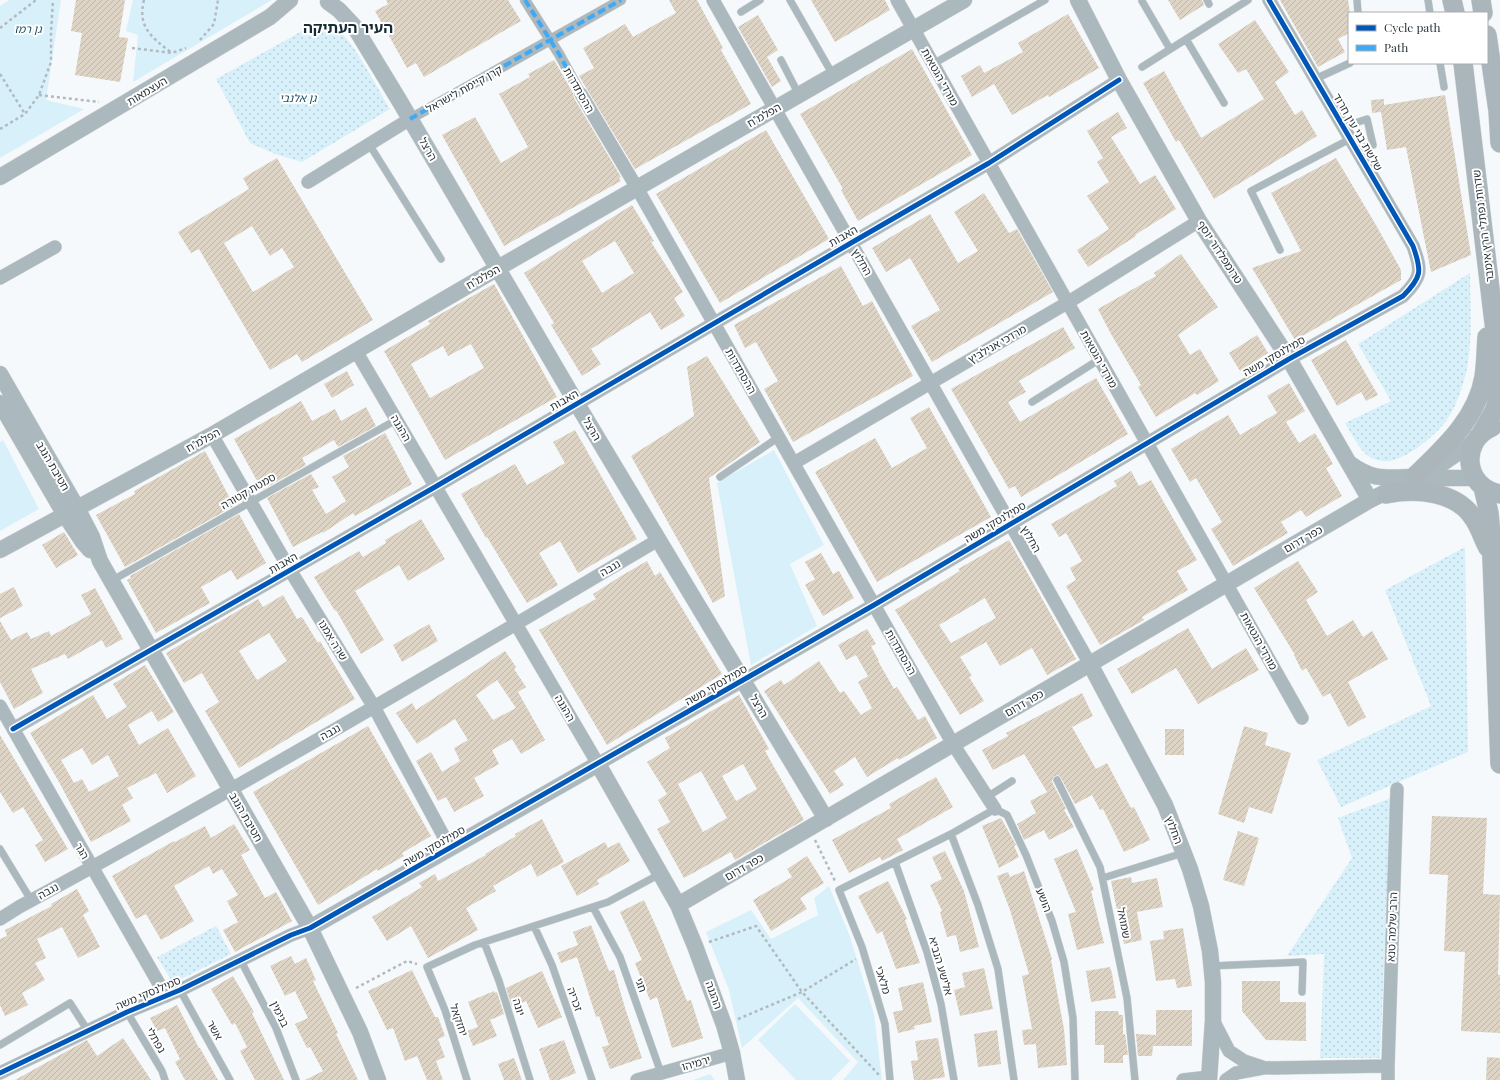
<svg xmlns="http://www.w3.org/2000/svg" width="1500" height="1080" font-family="'Playfair Display','Noto Sans Hebrew',serif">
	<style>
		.grass { fill: url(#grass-dots) }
		.park { fill: #d7f0fa }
		.building { fill: url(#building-hatch); fill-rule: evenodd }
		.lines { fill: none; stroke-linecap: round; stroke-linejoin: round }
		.service-casing { stroke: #d2d6d7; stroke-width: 8 }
		.pedestrian-casing { stroke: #d2d6d7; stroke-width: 11 }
		.minor-casing { stroke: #d2d6d7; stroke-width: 14 }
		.tertiary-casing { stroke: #d2d6d7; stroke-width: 17 }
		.secondary-casing { stroke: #d2d6d7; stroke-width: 20 }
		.path { stroke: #b2babf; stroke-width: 2.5; stroke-dasharray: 3 3; stroke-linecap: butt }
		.service { stroke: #abb8bd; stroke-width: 7 }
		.pedestrian { stroke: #abb8bd; stroke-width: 10 }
		.minor { stroke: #abb8bd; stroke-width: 13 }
		.tertiary { stroke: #abb8bd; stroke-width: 16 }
		.secondary { stroke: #aab6bb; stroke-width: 19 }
		.quiet { stroke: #3fa9f5; stroke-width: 4; stroke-dasharray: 8 4; stroke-linecap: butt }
		.cycleway-casing { stroke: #fff; stroke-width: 8 }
		.cycleway { stroke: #0057b8; stroke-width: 5 }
		.labels { text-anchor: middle; stroke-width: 4; stroke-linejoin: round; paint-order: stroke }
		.park-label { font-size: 11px; font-style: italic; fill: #1a4b5d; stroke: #fff }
		.street-label { font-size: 11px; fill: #2a3439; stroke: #fff }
		.district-label { font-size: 15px; font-weight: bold; fill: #162d36; stroke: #fff }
	</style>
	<defs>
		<pattern id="grass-dots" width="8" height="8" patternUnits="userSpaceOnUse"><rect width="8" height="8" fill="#d7f0fa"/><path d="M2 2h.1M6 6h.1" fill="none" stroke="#b9ced7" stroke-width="1.8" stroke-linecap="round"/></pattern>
		<pattern id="building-hatch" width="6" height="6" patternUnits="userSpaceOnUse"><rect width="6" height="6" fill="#ddd4c5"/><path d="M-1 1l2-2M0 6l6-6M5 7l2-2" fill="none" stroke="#beb7aa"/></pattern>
	</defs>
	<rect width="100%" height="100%" fill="#f6f9fb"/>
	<path class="grass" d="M313 25C320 25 329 25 335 28 352 37 378 90 390 109L302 162 275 154 250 143 216 79Z
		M1470 273C1470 303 1473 345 1466 373 1462 389 1456 407 1446 421 1435 436 1409 457 1390 461 1386 462 1376 460 1373 459 1359 452 1353 435 1345 423L1391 401 1358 344Z
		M1465 547 1468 752 1341 807 1317 760 1431 706 1385 590Z
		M1391 798 1380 1058H1320L1324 954 1287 956 1352 858 1338 818Z
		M216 926 231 954 173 983 157 957Z"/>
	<path class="park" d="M9 0H61L46 100 84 109 0 158V6Z
		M133 0H272L133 82 138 35 126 31Z
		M3 440 39 509 0 531V442Z
		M774 450 824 545 790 564 817 626 751 665 717 483Z
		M829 886 849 934 874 1014 882 1080H843L858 1062 798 998 742 1048 729 990 706 932 751 910 771 939 818 915 814 898Z
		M795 1004 850 1061 831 1080H796L758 1040Z
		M710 1074 715 1080H693Z"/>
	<path class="building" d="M76 0H125L119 37 128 38 120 82 75 75 82 33 71 31Z
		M386 0H508L521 21 424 77 416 63 407 68 375 11 388 4Z
		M669 0H697L723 48 721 50 751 104 635 169 579 76 594 68 583 48 625 24 633 37 676 13Z
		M811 0H885L890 10 835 42Z
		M1168 0H1202L1204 5 1180 20Z
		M1280 0H1348L1350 13 1349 33 1338 39 1345 52 1318 67Z
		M1068 14 1099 68 1049 97 1048 95 1012 115 994 84 972 97 961 76 980 65 984 73 1023 52 1018 43Z
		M758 15 778 50 767 57 781 81 772 87 738 27Z
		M1255 20 1289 72 1275 82 1295 115 1302 110 1317 136 1214 199 1179 140 1176 142 1143 83 1164 71 1201 138 1264 99 1246 69 1238 73 1218 44Z
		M912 49 972 155 858 221 841 190 843 189 800 114Z
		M554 60 573 93 574 98 621 177 619 178 621 181 504 246 442 135 475 117 501 163 528 147 499 94 530 77 528 74Z
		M1445 95 1471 255 1431 272 1406 147 1387 150 1381 112 1372 113 1371 100 1384 99V105Z
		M1118 112 1127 128 1111 137 1140 184 1155 175 1176 209 1135 235 1136 236 1088 267 1077 250 1109 229 1087 196 1109 182 1097 162 1103 158 1087 131Z
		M766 130 829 239 720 303 656 194Z
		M277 158 373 320 302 362 297 354 270 370 199 249 191 253 178 232 249 189 243 178ZM252 226 270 256 282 248 294 267 253 292 224 243Z
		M1336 158 1376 225 1401 270V280L1295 340 1252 268 1301 251 1271 193Z
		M984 193 1009 233 1017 229 1053 292 932 362 911 326 940 310 910 258 886 272 872 248 930 214 958 263 978 251 954 212Z
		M632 205 654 241 651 242 683 292 674 298 685 316 661 330 650 312 591 349 601 364 582 376 551 325 554 323 524 273ZM615 241 634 273 602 293 582 261Z
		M1181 254 1218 307 1178 335 1190 355 1200 349 1219 381 1197 395 1195 393 1156 417 1138 387 1141 385 1111 334 1098 309 1156 276 1154 273Z
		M841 266 863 306 872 301 913 376 793 442 764 389 778 381 756 342 745 348 734 325Z
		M494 284 557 397 445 460 384 351 430 324 428 321ZM471 344 484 368 430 398 411 364 443 346 448 356Z
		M1063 327 1075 348 1019 381 1026 392 1008 402 1020 422 1096 378 1128 434 1021 497 1015 486 1009 489 951 389Z
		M1257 335 1268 353 1240 371 1229 353Z
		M1346 340 1378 395 1366 401 1361 392 1337 406 1311 360Z
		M707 356 760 442 709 478 725 596 713 603 631 456 694 416 687 367Z
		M347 371 354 385 332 398 324 384Z
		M1289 383 1305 411 1286 422 1299 443 1315 433 1333 464 1326 468 1342 496 1306 517 1301 510 1281 522 1288 533 1233 566 1211 529 1222 522 1196 478 1190 482 1171 449 1228 415 1240 435 1277 413 1267 396Z
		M301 401 312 421 335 409 341 421 366 407 376 426 338 447 334 440 302 458 306 465 262 490 234 439Z
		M929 407 991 517 877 582 815 472 875 438 892 468 927 448 910 418Z
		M575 430 637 539 578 573 560 541 539 553 558 585 527 603 487 537 486 538 461 494 515 464 527 485 565 463 553 442Z
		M385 433 412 484 355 516 353 513 323 533 322 532 293 547 267 498 311 474 319 487 312 490 326 514 346 501 332 477 349 467 343 456Z
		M205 451 234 506 125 567 96 515 135 494 134 491Z
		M1131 471 1139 486 1151 480 1197 560 1177 571 1188 590 1142 617 1144 620 1100 645 1066 586 1076 580 1070 568 1082 561 1066 533 1059 537 1051 524 1117 486 1114 481Z
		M239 514 266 563 237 580 231 570 201 587 210 603 156 633 127 580 131 578 130 576Z
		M421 519 445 559 408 581 399 565 355 591 384 640 361 654 336 610 335 611 314 577 359 551 363 557 386 543 385 540Z
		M64 532 78 555 56 568 42 545Z
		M1009 540 1076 659 1047 675 1032 648 1000 666 986 642 960 657 972 676 969 677 984 701 960 715 895 610 960 571 958 569ZM985 598 996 618 951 643 939 625Z
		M821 553 833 574 839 571 854 598 823 616 805 585 815 579 805 562Z
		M647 561 655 576 660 572 722 674 607 745 539 630 596 599 593 594 621 576Z
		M1298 561 1318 592 1306 600 1327 636 1353 620 1363 637 1372 631 1388 659 1348 682 1366 717 1348 727 1330 693 1323 697 1306 668 1302 671 1294 655H1295L1254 588Z
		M14 587 23 606 0 618V594Z
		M95 588 123 639 106 648 102 640 68 659 65 654 31 669 43 693 14 709 0 682V621L11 640 27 632 31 639 49 631 51 636 91 614 81 595Z
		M283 595 297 619 302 617 318 643 320 641 355 699 239 768 205 711 219 702 202 673 184 683 166 653 258 599 263 607ZM269 633 287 661 257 680 239 651Z
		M429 624 438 641 402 662 393 645Z
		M1188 628 1212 669 1246 648 1259 670 1198 704 1176 668 1132 694 1117 669Z
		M867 629 876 644 871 646 879 661H878L894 689 897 687 918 720 925 716 937 738 899 760 898 758 867 777 855 757 834 771 844 785 830 794 764 691 781 680 784 685 819 661 840 693 844 691 861 715 872 708 858 682 868 676 856 655 846 660 838 645Z
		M505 651 516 667 514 669 526 687 518 692 545 740 521 754 512 739 492 750 499 764 474 778 484 796 454 812 446 797 438 801 416 761 431 752 442 772 460 761 454 748 468 740 455 719 417 744 396 713 412 703 416 710ZM497 680 516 708 493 720 476 695Z
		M145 665 174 712 158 722 152 711 128 725 139 745 168 728 196 776 167 793 156 773 127 788 133 798 122 805 131 821 91 842 59 782 30 733 93 695 107 719 127 707 113 684ZM82 748 92 765 108 755 119 776 89 792 82 779 74 783 61 760Z
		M1082 693 1093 716 1072 727 1096 769 1107 763 1131 808 1134 807 1150 840 1124 852 1103 809 1100 810 1092 795 1075 804 1061 778 1058 775 1053 777 1052 782 1066 809 1064 810 1074 827 1049 840 1044 830 1024 840 1017 824 1036 813 1030 801 1047 792 1024 754 993 770 982 750 1008 736 1006 733Z
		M739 695 769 749 765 751 804 820 735 860 731 852 684 878 657 829 670 822 658 800 667 794 647 762 670 748 665 738ZM743 764 757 789 736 801 722 776ZM701 771 727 818 703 832 678 784Z
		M368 726 431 836 402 853 404 856 378 871 377 869 318 905 253 792Z
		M1244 726 1268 733 1265 745 1291 753 1272 814 1249 807 1244 823 1218 814Z
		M1165 729H1184V755H1165Z
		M0 735 68 849 45 862 35 845 43 840 23 807 13 813 0 792Z
		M936 777 953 807 897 839 903 850 882 861 880 857 849 873 832 840 891 808 889 804Z
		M1432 816 1487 818 1483 894 1500 895 1498 975H1500V1033L1461 1031 1465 952 1444 951 1448 875 1429 874Z
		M1001 818 1016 845 1014 846 1019 857 999 868 982 826Z
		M542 819 564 862 537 877 531 864 493 886 496 891 466 908 478 930 428 958 411 926 387 941 372 917 422 887 419 883 435 874 438 881 486 855 485 854 516 836 515 834Z
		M234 824 250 850 241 855 265 898 276 892 292 921 235 952 223 930 238 922 227 901 238 895 222 869 213 874 209 866 174 886 194 921 161 940 146 914 136 919 112 876 174 841 175 842 205 826 211 838Z
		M1238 831 1259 838 1244 886 1223 880Z
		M605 842 608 848 619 842 630 861 597 880 599 884 577 896 561 866Z
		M1077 849 1094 890 1091 891 1104 943 1077 950 1068 914 1076 912 1054 859Z
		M945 851 964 891 979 947 960 952 956 935 947 937 940 912 942 911 930 885 942 879 932 857Z
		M807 856 824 883 800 898 807 909 771 931 753 900 792 877 787 869Z
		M1024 871 1052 959 1051 960 1064 1029 1067 1065 1038 1068 1036 1044 1024 1045 1022 1030 1032 1029 1022 976 1029 974 1010 910 997 876 1008 872 1010 877Z
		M1131 877 1132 883 1157 878 1163 907 1137 912 1142 940 1124 944 1111 881Z
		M888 881 907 919 905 920 920 963 896 969 882 931 877 934 858 896Z
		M77 889 89 911 83 915 100 947 78 958 62 927 37 939 46 958 35 963 45 980 22 993 28 1005 5 1016 0 1005V939L7 936 5 930 52 906 51 904Z
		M644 900 660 935 687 1001 691 1000 703 1038 672 1048 657 997 650 1000 635 963 642 960 620 912Z
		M591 925 609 971 614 970 625 1008 642 1058 610 1069 602 1047 609 1045 599 1016 596 1017 577 957 561 963 557 953 578 945 573 932Z
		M1183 928 1192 986 1177 988 1175 979 1156 981 1150 941 1164 939 1163 931Z
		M291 956 295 964 306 958 316 980 313 981 338 1033 336 1034 358 1080H305L323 1071 310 1047 307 1048 295 1024 308 1018 295 991 285 996 270 966Z
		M1110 967 1112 973 1116 998 1091 1002 1086 971Z
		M984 968 993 1009 960 1016 954 990 965 987 962 973Z
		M412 970 435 1017H438L445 1036 438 1039 445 1057 436 1061 443 1080H427L417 1056 405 1061 393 1028 387 1030 368 991Z
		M542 971 562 1017 538 1028 526 1001 512 1007 506 988Z
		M233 976 254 1012 252 1013 284 1080H255L240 1051 247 1047 235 1023 232 1025 211 989Z
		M1242 981H1280V1002H1306V1041L1266 1040 1242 1011Z
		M923 982 932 1022 914 1026 915 1029 898 1033 893 1012 903 1010 898 988Z
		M494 991 495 993 497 992 504 1014 490 1020 497 1036 473 1046 467 1031 478 1027 468 1002Z
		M177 1005 199 1048H200L218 1080H185L175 1062 180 1059 165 1028 157 1031 150 1018Z
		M1156 1010H1192V1046H1153L1152 1056H1138L1136 1034 1156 1035Z
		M1095 1011H1118L1119 1015H1123V1034H1125L1128 1055H1123V1063H1104V1045H1095Z
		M997 1030 1001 1064 978 1067 974 1034Z
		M123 1038 151 1080H15L87 1040 97 1056Z
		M938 1038 945 1077 929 1080H914L911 1061 918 1060 915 1041Z
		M564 1040 576 1073 559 1080H550L539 1049Z
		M1487 1057 1500 1058V1080H1486Z
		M514 1058 522 1080H504L498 1064Z"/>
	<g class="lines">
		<g class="service-casing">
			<path id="service" d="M790 0 833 75
				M1207 0 1209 4
				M1357 0 1358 13
				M1428 0 1430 13
				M1142 1 1170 49
				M741 12 760 0
				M1186 39 1224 103
				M781 60 799 95
				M1440 63 1444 87
				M933 64 1045 0
				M1142 67 1248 0
				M1315 79 1350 63
				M1343 127 1367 119 1373 145 1356 149
				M369 144 441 259
				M1280 250 1251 191 1350 139
				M1032 402 1100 359
				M720 477 779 437
				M111 581 396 420
				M1057 780 1100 867 1127 998 1135 1080
				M987 797 1012 781
				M951 834 978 905 998 969 1014 1080
				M0 849 31 900
				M895 862 927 952 941 1004 954 1080
				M1103 878 1183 853
				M593 907 620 957 661 1073
				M534 926 552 965 592 1080
				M484 942 499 981 530 1080
				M241 961 276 1028 296 1080
				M1211 966 1303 962 1302 992
				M180 990 230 1080
				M127 1012 162 1071 165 1080
				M0 1045 70 1003 88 1031
				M467 1080 445 1010 427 967 475 945 608 902 660 874
				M890 1080 885 1024 862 947 839 890 951 834 995 809 1007 815 1026 855 1052 921 1064 962 1073 1018 1075 1080"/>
		</g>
		<g class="pedestrian-casing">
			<path id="pedestrian" d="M525 0 559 54 581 94
				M410 119 621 0"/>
		</g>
		<g class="minor-casing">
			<path id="minor" d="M713 0 1090 664
				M897 0 1302 718
				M581 94 637 188 953 744 995 809
				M308 182 410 119
				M0 278 55 247
				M356 351 598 764 874 605 1289 359 1403 296C1422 277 1422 271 1413 246L1269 0
				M212 435 290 570 374 707 450 848
				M794 463 1067 303 1199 221
				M0 706 166 996
				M13 729 435 487 851 243 989 163 1119 80
				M0 919 19 907C235 790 447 665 658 540
				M1213 1020 1229 1051 1244 1061 1262 1067
				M1388 1066 1397 789
				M0 1073 127 1012 180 990 291 935 310 928
				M637 1080 732 1053
				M1183 1080 1209 1077
				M1226 1080 1236 1073 1263 1068 1388 1066V1080"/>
		</g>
		<g class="tertiary-casing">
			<path id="tertiary" d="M1078 0 1119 80 1199 221 1289 359 1370 500
				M328 2 339 10 354 26 399 100 577 404 826 819
				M0 177 270 17 290 0
				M0 374 77 508 92 537 100 561 310 928 360 1032 378 1080
				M0 403 65 515 83 542 90 550
				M1349 463C1372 480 1383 478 1410 477
				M1414 484 1446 478H1475
				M0 550 212 435 498 268 964 0
				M1090 664 1165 805 1190 869 1201 906 1210 951 1213 982V1020L1209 1080
				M678 905 1370 500 1440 465 1475 441
				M310 928 598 764 678 905 695 946 724 1025 732 1053 737 1080"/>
		</g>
		<g class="secondary-casing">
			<path id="secondary" d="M1452 0 1455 13
				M1481 0 1483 13
				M1487 35 1498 111 1500 143
				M1463 63 1500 373 1499 395 1494 411 1482 432
				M1492 427C1459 441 1464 488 1500 494
				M1414 477C1443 449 1477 419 1484 377 1486 364 1486 350 1487 337
				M1483 487 1489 513 1491 534 1500 764
				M1386 494C1416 488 1457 491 1474 519 1480 528 1483 539 1488 548"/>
		</g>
		<path class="path" d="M144 0C137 27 152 38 172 53
			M0 28 36 0
			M200 40 214 24 218 0
			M132 48 172 53 186 48
			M0 74 25 114
			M39 95 99 102
			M0 129 25 114 39 95 51 62V32L53 0
			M815 840 835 881
			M709 942 756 926 802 992 879 1075
			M356 988 407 961 417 964
			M738 1019 802 992 856 959"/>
		<use href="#service" class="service"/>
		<use href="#pedestrian" class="pedestrian"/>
		<use href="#minor" class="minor"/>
		<use href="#tertiary" class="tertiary"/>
		<use href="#secondary" class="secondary"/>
		<path class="quiet" d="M525 0 559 54 581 94
			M410 119 621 0"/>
		<g class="cycleway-casing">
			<path id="cycleway" d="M13 729 435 487 851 243 989 163 1119 80
				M0 1073 127 1012 180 990 291 935 310 928 874 605 1289 359 1403 296C1422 277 1422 271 1413 246L1269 0"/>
		</g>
		<use href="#cycleway" class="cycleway"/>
	</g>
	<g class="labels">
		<g class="park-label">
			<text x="28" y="33">גן רמז</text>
			<text x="298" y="102">גן אלנבי</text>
		</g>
		<g class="street-label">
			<text transform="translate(940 77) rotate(61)" y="4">מורדי הגטאות</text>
			<text transform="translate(464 89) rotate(-29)" y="4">קרן קיימת לישראל</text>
			<text transform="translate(579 90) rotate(60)" y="4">ההסתדרות</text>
			<text transform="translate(147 91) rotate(-31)" y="4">העצמאות</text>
			<text transform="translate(764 115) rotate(-30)" y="4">הפלמ"ח</text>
			<text transform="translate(1358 132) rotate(60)" y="4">שלשת בני עין חרוד</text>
			<text transform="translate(428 149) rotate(60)" y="4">הרצל</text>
			<text transform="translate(1483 226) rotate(-97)" y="4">שדרות נפתלי הרץ אימבר</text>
			<text transform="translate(843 236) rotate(-30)" y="4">האבות</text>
			<text transform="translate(1220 252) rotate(57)" y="4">טרומפלדור יוסף</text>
			<text transform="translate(862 262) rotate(60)" y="4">החלוץ</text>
			<text transform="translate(483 277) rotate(-30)" y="4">הפלמ"ח</text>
			<text transform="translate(997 344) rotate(-30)" y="4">מרדכי אנילביץ</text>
			<text transform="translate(1274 356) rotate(-30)" y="4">סמילנסקי משה</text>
			<text transform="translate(1099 359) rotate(61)" y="4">מורדי הגטאות</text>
			<text transform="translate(741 371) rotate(60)" y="4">ההסתדרות</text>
			<text transform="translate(564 400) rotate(-30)" y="4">האבות</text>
			<text transform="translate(401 428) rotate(60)" y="4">ההגנה</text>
			<text transform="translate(592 429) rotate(59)" y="4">הרצל</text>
			<text transform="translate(203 440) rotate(-29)" y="4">הפלמ"ח</text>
			<text transform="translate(53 466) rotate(60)" y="4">חטיבת הנגב</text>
			<text transform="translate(248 491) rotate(-30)" y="4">סמטת קטורה</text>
			<text transform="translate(995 522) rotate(-31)" y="4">סמילנסקי משה</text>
			<text transform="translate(1031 539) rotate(60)" y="4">החלוץ</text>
			<text transform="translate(1303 539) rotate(-30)" y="4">כפר דרום</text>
			<text transform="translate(283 563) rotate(-30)" y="4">האבות</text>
			<text transform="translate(610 568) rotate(-31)" y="4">נגבה</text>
			<text transform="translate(333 640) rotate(58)" y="4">שרה אמנו</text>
			<text transform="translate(1259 641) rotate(61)" y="4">מורדי הגטאות</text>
			<text transform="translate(901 652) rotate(60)" y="4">ההסתדרות</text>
			<text transform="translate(716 685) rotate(-30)" y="4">סמילנסקי משה</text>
			<text transform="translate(1024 703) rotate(-30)" y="4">כפר דרום</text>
			<text transform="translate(759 706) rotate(59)" y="4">הרצל</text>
			<text transform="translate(565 708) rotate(60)" y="4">ההגנה</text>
			<text transform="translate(330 732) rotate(-30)" y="4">נגבה</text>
			<text transform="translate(246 817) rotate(60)" y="4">חטיבת הנגב</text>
			<text transform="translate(1174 830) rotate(69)" y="4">החלוץ</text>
			<text transform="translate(434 846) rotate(-30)" y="4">סמילנסקי משה</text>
			<text transform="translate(82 851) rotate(60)" y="4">הגר</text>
			<text transform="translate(744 867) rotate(-30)" y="4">כפר דרום</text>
			<text transform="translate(48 891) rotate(-29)" y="4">נגבה</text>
			<text transform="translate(1044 900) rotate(69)" y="4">הושע</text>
			<text transform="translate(1124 923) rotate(79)" y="4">שמואל</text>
			<text transform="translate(1392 927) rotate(-88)" y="4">הרב שלמה טנא</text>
			<text transform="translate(941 966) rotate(74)" y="4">אלישע הנביא</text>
			<text transform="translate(883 980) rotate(73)" y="4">מלאכי</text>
			<text transform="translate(641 985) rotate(70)" y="4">חגי</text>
			<text transform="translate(148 993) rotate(-23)" y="4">סמילנסקי משה</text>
			<text transform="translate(714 995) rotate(70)" y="4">ההגנה</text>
			<text transform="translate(575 999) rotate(70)" y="4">זכריה</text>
			<text transform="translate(519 1007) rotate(73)" y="4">יונה</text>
			<text transform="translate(280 1014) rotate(64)" y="4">בנימין</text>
			<text transform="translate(459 1020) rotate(71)" y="4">יחזקאל</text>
			<text transform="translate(215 1030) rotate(61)" y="4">אשר</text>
			<text transform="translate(156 1040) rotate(59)" y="4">נפתלי</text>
			<text transform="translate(696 1063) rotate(-16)" y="4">ירמיהו</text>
		</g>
		<g class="district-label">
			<text x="348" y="33">העיר העתיקה</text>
		</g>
	</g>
	<rect x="1348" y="12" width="140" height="52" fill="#ffffff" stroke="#aaaeb0"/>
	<rect x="1356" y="25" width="20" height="6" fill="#0057b8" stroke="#aaaeb0"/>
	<text x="1384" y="32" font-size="12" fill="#2a3439">Cycle path</text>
	<rect x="1356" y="45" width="20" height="6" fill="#3fa9f5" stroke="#aaaeb0"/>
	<text x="1384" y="52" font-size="12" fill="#2a3439">Path</text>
</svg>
